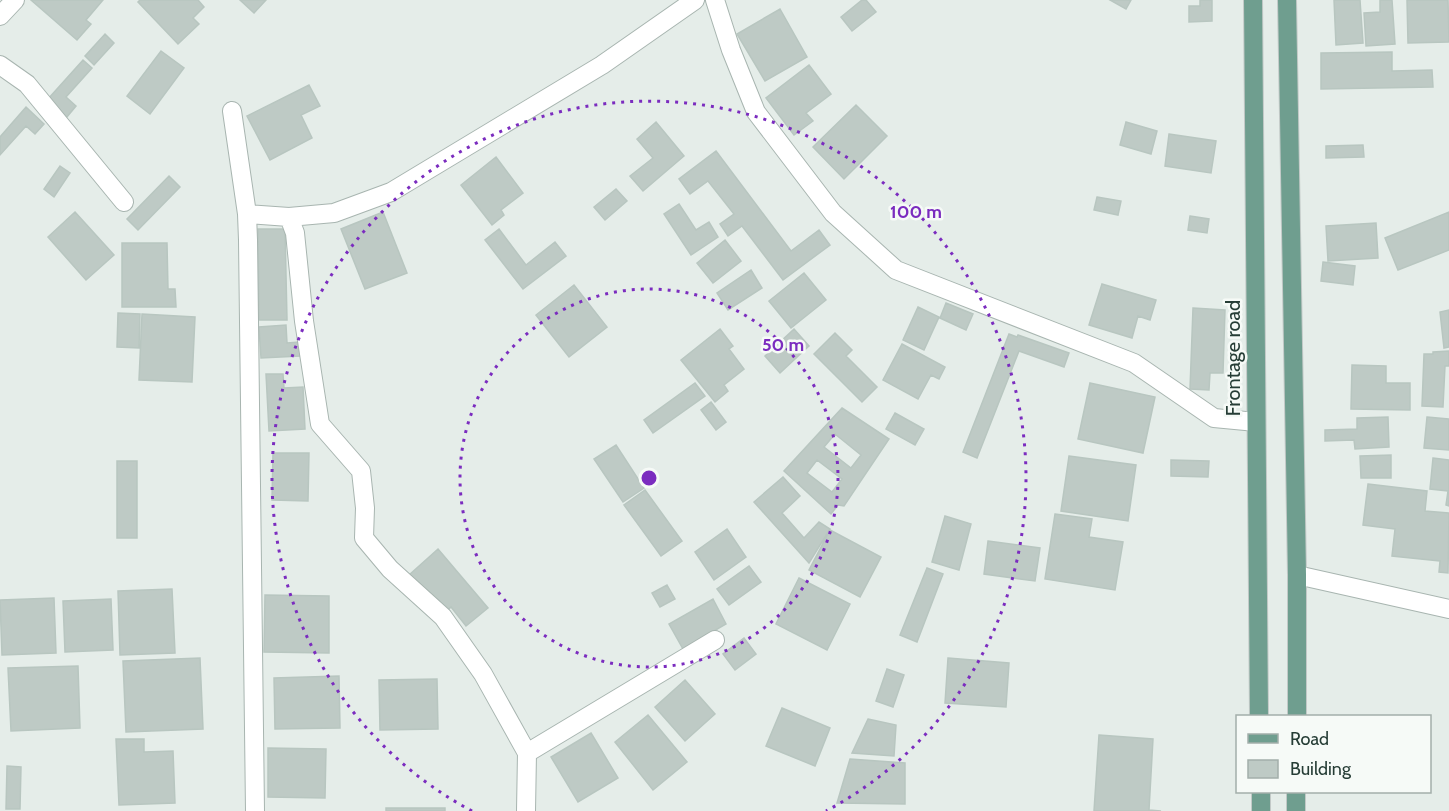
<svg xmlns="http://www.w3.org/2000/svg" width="1449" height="811" font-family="Cabin,sans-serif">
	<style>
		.building { fill: #becac5; stroke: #b8c6c0; stroke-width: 1.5; fill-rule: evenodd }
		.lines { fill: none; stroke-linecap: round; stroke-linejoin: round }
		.minor-casing { stroke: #a8b5b0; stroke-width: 20 }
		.major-casing { stroke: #c2c9c7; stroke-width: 20 }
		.minor { stroke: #fff; stroke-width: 18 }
		.major { stroke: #6f9e8f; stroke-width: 18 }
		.ring { fill: none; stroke: #7b2cbf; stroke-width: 3; stroke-dasharray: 3 6 }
		.labels { text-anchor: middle; stroke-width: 5; stroke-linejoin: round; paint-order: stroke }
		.street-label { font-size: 20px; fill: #263d36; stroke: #f6faf7 }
		.centre { fill: #7b2cbf; stroke: #f6faf7; stroke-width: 3 }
		.ring-label { font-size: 18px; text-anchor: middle; font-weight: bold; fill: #7b2cbf; stroke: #f6faf7; stroke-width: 5; stroke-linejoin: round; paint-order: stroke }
	</style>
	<rect width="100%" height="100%" fill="#e5ede9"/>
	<path class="building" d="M31 0H103L86 20 91 24 77 40Z
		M140 0H198L204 7 193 18 199 24 178 44 138 2Z
		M240 0H266L254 13Z
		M862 0H866L876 12 852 31 841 17Z
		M1110 0H1131L1126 9Z
		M1200 0H1212V21L1189 22V6H1200Z
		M1334 0H1360L1363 43 1336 45Z
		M1380 0H1392L1395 44 1366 46 1364 13 1380 12Z
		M1407 0H1448L1449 42 1408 43Z
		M780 9 807 57 765 81 737 34Z
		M105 34 114 43 94 65 85 56Z
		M161 51 184 68 150 114 127 96Z
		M1392 52V71L1432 70 1433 87 1321 89V53Z
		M83 60 92 68 66 97 76 106 66 118 48 99Z
		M809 65 831 94 806 113 813 121 794 135 766 98Z
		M309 85 320 106 301 115 312 138 270 160 247 116Z
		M856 105 887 136 844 179 813 147Z
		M26 107 44 124 35 134 26 126 0 155V137Z
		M656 122 684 156 643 191 630 176 653 158 637 139Z
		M1126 122 1157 131 1151 154 1120 145Z
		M1169 134 1216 141 1211 173 1165 166Z
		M1363 145 1364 157 1326 158V146Z
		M716 151 791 251 819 230 830 245 783 280 742 226 728 236 720 224 734 214 708 181 690 194 679 179Z
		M496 157 523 193 501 210 504 215 492 225 461 185Z
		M60 166 70 173 54 197 44 189Z
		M169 176 180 187 138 230 127 219Z
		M616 189 627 201 605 220 594 207Z
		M1097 197 1121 201 1118 215 1094 210Z
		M679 204 696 230 709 222 718 237 691 255 664 214Z
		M75 212 114 255 86 280 48 237Z
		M383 212 407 273 365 289 341 229Z
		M1449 212V250L1398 270 1385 238Z
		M1190 216 1209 219 1207 233 1188 230Z
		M1376 223 1378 258 1328 261 1326 226Z
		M258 229H285L287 320H259Z
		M499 229 526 265 555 242 566 256 523 289 485 240Z
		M725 240 741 261 713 283 697 263Z
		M122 243H167L168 289H175L176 307H122Z
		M1323 262 1355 266 1353 285 1321 281Z
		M751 270 762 288 728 310 717 293Z
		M804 273 826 300 791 328 769 301Z
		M1102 284 1156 300 1150 320 1138 316 1132 338 1089 325Z
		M574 285 607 327 569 357 536 315Z
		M946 303 973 314 966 330 940 318Z
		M918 307 939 317 924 350 903 340Z
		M1193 308 1225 310 1223 373H1210L1209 390 1190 389Z
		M1449 310V347L1444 348 1440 312Z
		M118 313 140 314 139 348 117 347Z
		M142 314 195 317 192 382 139 380Z
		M286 325 287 343 299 342 300 356 261 358 259 327Z
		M720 329 733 346 729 349 744 369 724 385 728 391 715 402 681 360Z
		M794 329 809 346 780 373 765 356Z
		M835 333 852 350 846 356 877 387 862 402 814 354Z
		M1009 334 1017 337 1018 335 1069 353 1064 367 1019 351 977 458 963 452Z
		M902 344 945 367 939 379 931 375 918 399 883 380Z
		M1449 351V366H1445L1443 407 1422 406 1424 354H1433V352Z
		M1352 365 1386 366V383H1410V410L1351 409Z
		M266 374H283L284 388 303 387 305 429 269 431Z
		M695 383 705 396 653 433 644 420Z
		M1090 383 1155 397 1143 453 1078 439Z
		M711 402 726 422 716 430 701 410Z
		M842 408 889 439 844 506 838 505 831 514 784 471ZM835 434 861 455 851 468 824 447ZM817 460 842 479 832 492 807 473Z
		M895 413 924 429 915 445 886 429Z
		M1388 417 1389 447 1355 449 1354 440 1325 441V430L1357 429V418Z
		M1427 417 1449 419V450L1424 448Z
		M616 445 644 488 623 502 594 459Z
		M273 453H309L308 501 272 500Z
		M1391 455V478H1361L1360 456Z
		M1069 456 1136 465 1128 521 1061 511Z
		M1433 458 1449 460V506L1446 505 1448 491 1430 489Z
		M1171 460 1209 461 1208 477 1171 476Z
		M117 461H137V538H117Z
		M783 477 800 496 782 513 804 538 819 522 830 529 809 563 754 502Z
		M1368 484 1427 491 1425 511 1449 513 1448 573 1439 572 1440 561 1392 556 1395 529 1363 525Z
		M645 490 682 541 661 556 624 505Z
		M1055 514 1092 519 1089 537 1123 542 1115 590 1045 579Z
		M945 516 971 524 959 570 932 562Z
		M727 529 746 557 714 580 695 552Z
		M830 530 881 557 860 597 809 570Z
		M988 541 1040 548 1035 581 984 574Z
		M438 549 488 608 466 626 451 607 443 615 409 575Z
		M749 566 761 582 729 605 717 589Z
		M927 568 943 574 917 642 900 635Z
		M799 578 850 604 827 650 776 624Z
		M667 585 675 599 660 607 652 593Z
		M172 589 175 653 120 655 118 591Z
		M265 595 329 596V653L264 652Z
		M54 598 56 653 2 655 0 600Z
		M111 599 113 650 65 652 63 601Z
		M713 599 726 624 683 649 669 624Z
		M744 638 756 654 735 670 723 654Z
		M200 658 203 729 126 732 123 661Z
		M948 658 1009 663 1006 707 945 703Z
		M78 666 80 728 11 731 8 668Z
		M887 669 904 675 893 707 876 701Z
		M339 676 340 728 275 729 274 678Z
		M437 679 438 729 380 730 379 680Z
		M685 680 715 714 685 741 655 707Z
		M782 708 830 728 815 766 766 746Z
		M648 715 687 762 653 790 615 742Z
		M868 719 896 725 894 756 852 753Z
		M591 733 618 778 578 802 551 757Z
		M1099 735 1153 739 1149 810 1161 811H1094Z
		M116 739H144V752L173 751 175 803 119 805Z
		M268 748 326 749 325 798 268 797Z
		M850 759 905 763V804L837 803Z
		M7 766 21 767 20 809H6Z
		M386 808H445V811H386Z"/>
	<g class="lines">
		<g class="minor-casing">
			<path id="minor" d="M715 0 731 50 756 112 833 213 896 270 1134 363 1214 418 1256 422
				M0 16 15 0
				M0 65 27 84 124 202
				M232 111 247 214 248 240 255 811
				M247 214 289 217 334 213 391 192 602 65 695 0
				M289 217 295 233 304 321 320 424 361 471 365 508 364 538 390 569 443 617 483 674 527 753 526 811
				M1297 575 1449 609
				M527 753 715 640"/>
		</g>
		<g class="major-casing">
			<path id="major" d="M1253 0 1259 716
				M1287 0 1297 575V716
				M1261 792V811
				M1296 811V792"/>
		</g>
		<use href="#minor" class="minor"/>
		<use href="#major" class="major"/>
	</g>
	<g class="ring">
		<circle cx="649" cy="478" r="189"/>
		<path d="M472 811A377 377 0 1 1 826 811"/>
	</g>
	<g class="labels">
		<g class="street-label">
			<text transform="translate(1233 358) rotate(-90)" y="7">Frontage road</text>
		</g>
	</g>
	<circle cx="649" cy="478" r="9" class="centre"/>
	<g class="ring-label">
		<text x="916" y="218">100 m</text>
		<text x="783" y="351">50 m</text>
	</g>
	<rect x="1236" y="715" width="195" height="78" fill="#f6faf7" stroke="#a3aeaa" stroke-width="1.5"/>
	<rect x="1248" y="734" width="30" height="9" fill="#6f9e8f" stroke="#a3aeaa" stroke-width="1.5"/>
	<text x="1290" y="745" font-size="18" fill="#263d36">Road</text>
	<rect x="1248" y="760" width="30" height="18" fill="#becac5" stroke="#a3aeaa" stroke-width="1.5"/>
	<text x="1290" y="775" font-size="18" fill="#263d36">Building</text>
</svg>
